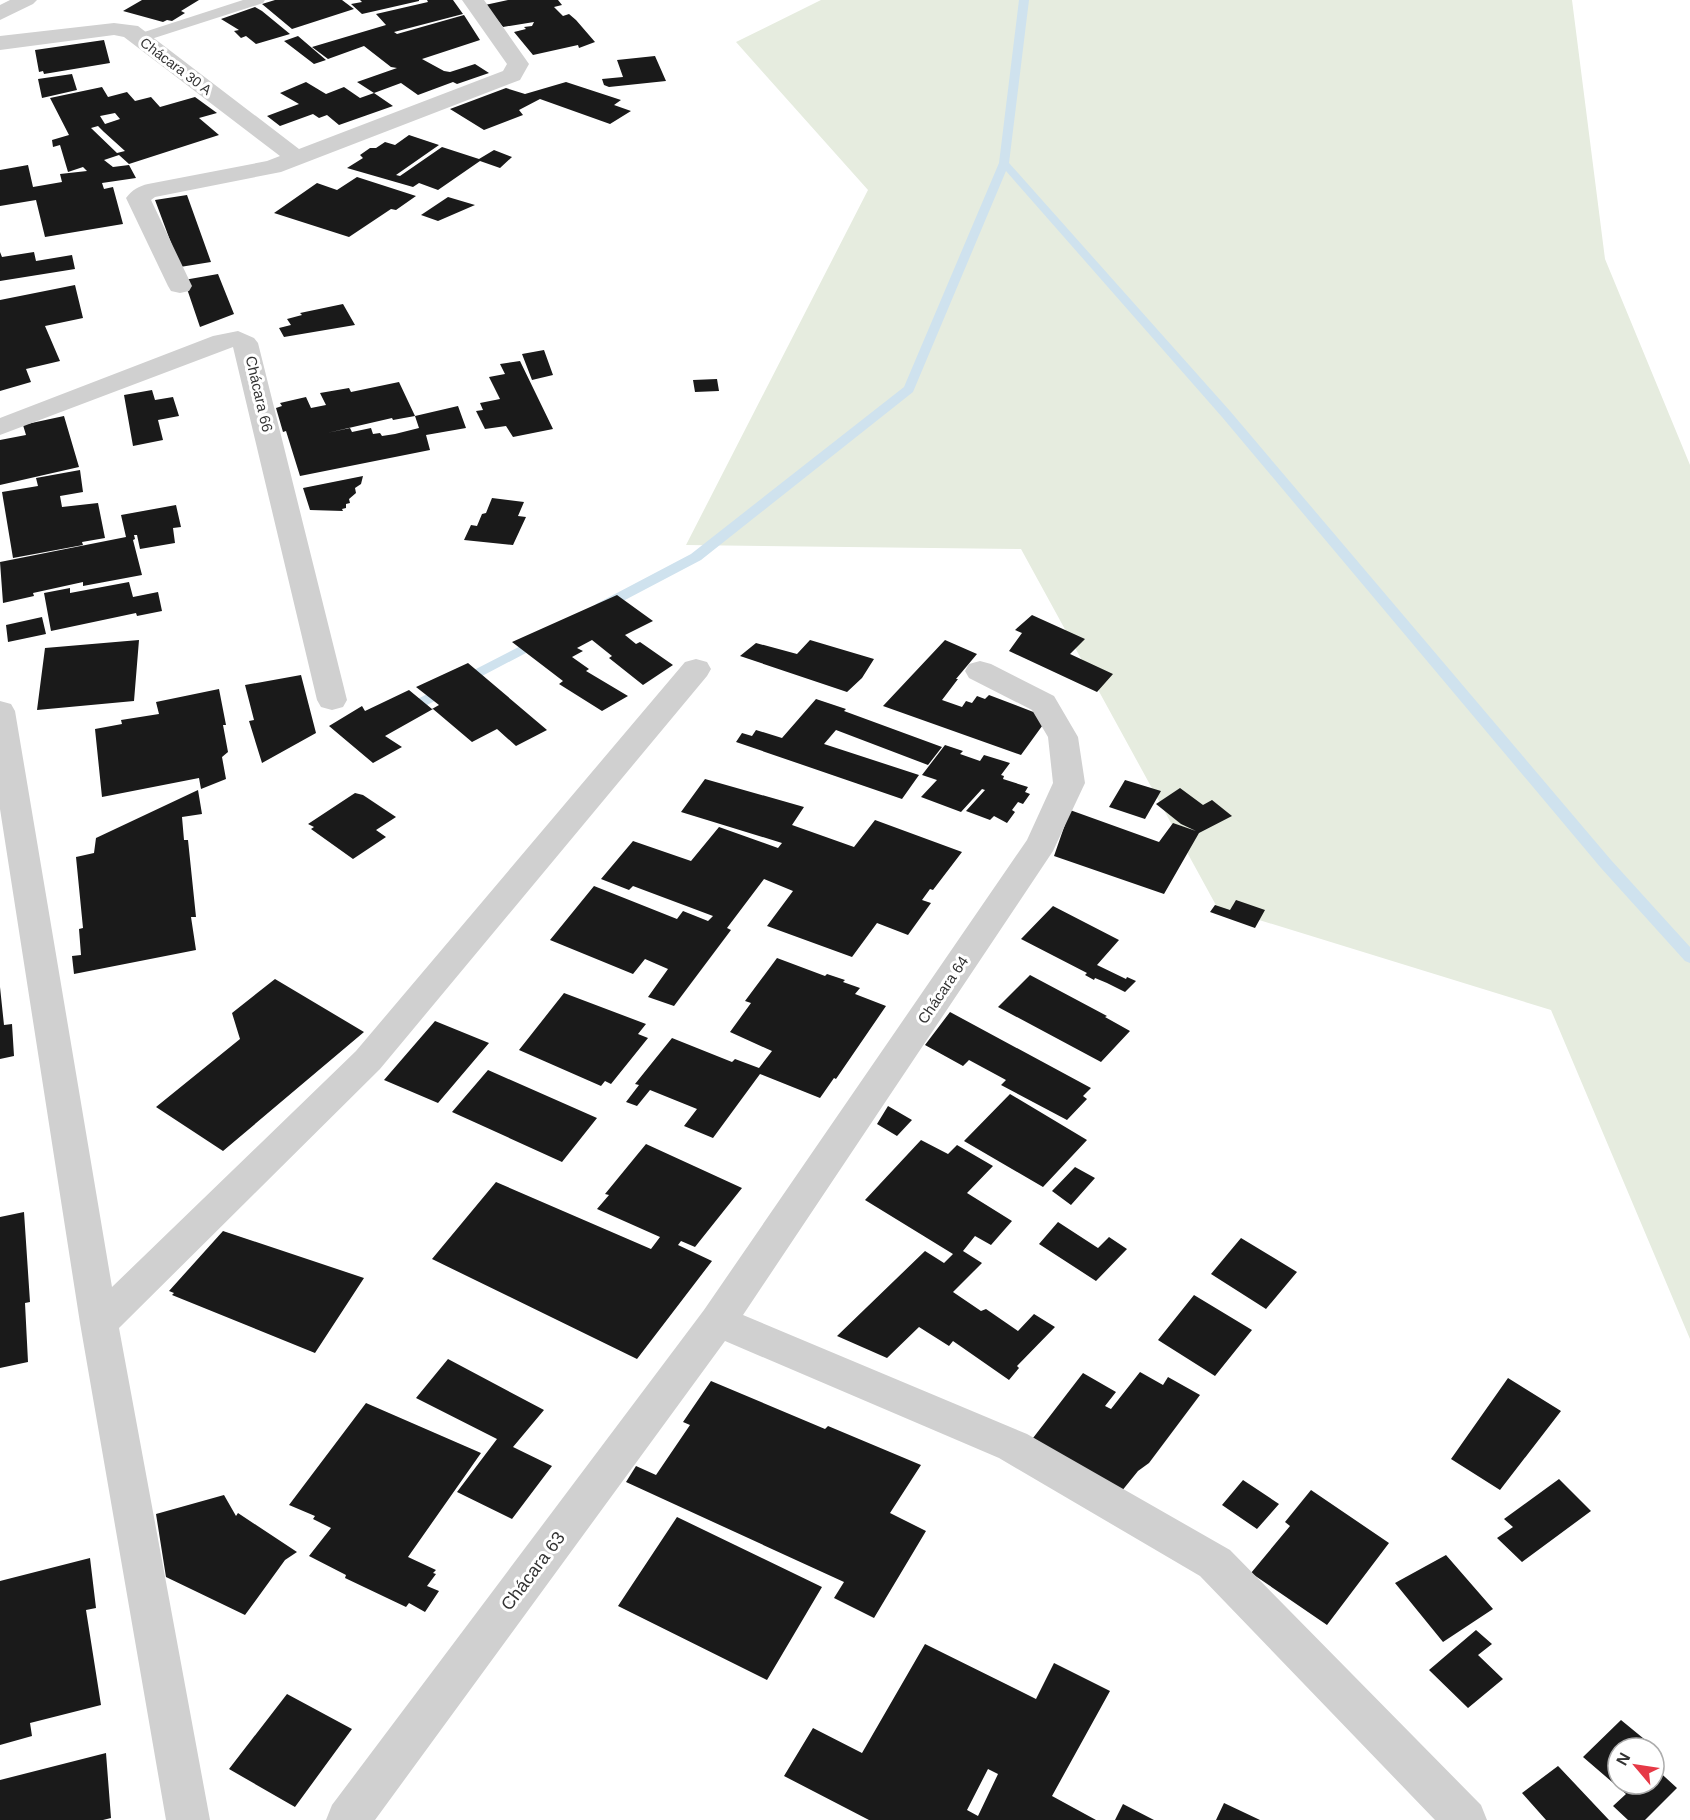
<svg xmlns="http://www.w3.org/2000/svg" width="1690" height="1820" font-family="Helvetica,sans-serif">
	<style>
		.green { fill: #e6ecdf }
		.lines { fill: none; stroke-linecap: round; stroke-linejoin: round }
		.stream { fill: #cfe2ee; fill-rule: evenodd }
		.building { fill: #1a1a1a; fill-rule: evenodd }
		.lane { fill: #d0d0d0; fill-rule: evenodd }
		.street { fill: #d0d0d0; fill-rule: evenodd }
		.labels { text-anchor: middle; stroke-width: 6; stroke-linejoin: round; paint-order: stroke }
		.far-street-label { font-size: 14px; fill: #333; stroke: #fff }
		.street-label { font-size: 15px; fill: #333; stroke: #fff }
		.near-street-label { font-size: 18px; fill: #333; stroke: #fff }
	</style>
	<rect width="100%" height="100%" fill="#fff"/>
	<path class="green" d="M821 0H1572L1605 259 1690 465V1339L1551 1010 1217 907 1021 549 686 545 868 190 736 42Z"/>
	<g class="lines">
		<path class="stream" d="M1019 0H1029L1009 163 1230 411 1611 860 1690 947V963L1685 961 1601 868 1222 417 1006 171 913 392 701 560 606 610H596L594 607 596 604 691 554 904 387 999 163Z
			M538 637 545 641 543 644 410 714H400L398 711 400 708Z"/>
	</g>
	<path class="building" d="M142 0H199L181 11 185 13 172 21 167 20 163 22 123 11Z
		M275 0H342L354 9 292 29 262 4Z
		M360 0H419V1L362 14 351 4 362 2Z
		M427 0H453L463 14 394 32 397 34 464 15 480 40 422 59 444 71 450 72 475 64 489 73 457 84 453 82 418 95 401 83 374 93 393 106 339 125 327 115 319 118 313 114 280 126 267 116 299 104 280 93 306 82 326 94 344 87 360 98 374 93 357 82 397 68 391 67 364 46 328 59 312 47 386 25 376 14 428 2Z
		M508 0H558L562 5 554 7 563 16 569 14 576 20 595 42 579 48 578 45 533 55 514 32 526 29 524 27 532 26 534 22 503 27 485 5Z
		M255 7 262 11 290 34 256 44 246 36 241 38 234 31 239 30 221 19Z
		M298 36 326 60 314 64 284 41Z
		M104 40 110 63 44 74 43 71 39 72 35 50Z
		M655 56 666 81 609 87 604 85 602 79 623 77 617 60Z
		M72 74 77 90 42 98 38 79Z
		M566 82 621 100 614 105 631 111 610 124 540 99 519 110 523 115 484 130 450 109 506 88 525 94Z
		M102 87 108 97 127 92 135 101 151 97 160 107 195 97 217 113 199 118 219 135 129 164 119 155 104 160 113 167 129 165 136 178 102 183 104 189 113 187 123 224 45 237 36 200 0 206V170L28 165 33 187 62 182 60 174 87 171 83 167 68 172 60 145 53 147 52 140 69 135 50 98ZM115 113 120 119 105 124 100 116ZM98 126 104 132 125 151 117 153 91 128Z
		M409 135 439 145 396 175 400 176 442 147 479 159 494 150 512 157 500 168 480 161 438 190 419 183 413 187 347 168 363 158 360 155 370 148H376L385 142 395 145Z
		M357 177 416 196 396 210 391 209 349 237 274 213 317 183 337 190Z
		M187 195 211 262 180 267 155 200Z
		M448 197 475 205 438 221 421 215Z
		M0 252 2 257 34 252 36 261 72 255 75 269 0 281Z
		M218 274 234 314 200 327 184 280Z
		M75 285 83 318 45 326 60 361 26 369 31 382 0 391V300Z
		M343 304 355 325 284 337 279 328 291 325 287 319 302 315 300 313Z
		M544 350 553 375 532 380 522 354Z
		M520 361 553 429 513 437 506 426 485 429 476 411 483 410 480 403 500 399 489 377 505 374 500 364Z
		M717 379 719 391 695 392 693 380Z
		M399 382 415 416 393 420 392 418 327 433 350 428 352 432 371 428 373 434 380 433 382 436 395 434 419 428 415 416 458 406 466 428 426 435 430 450 300 476 286 431 283 432 276 408 282 406 280 403 306 397 311 408 326 405 320 393 349 388 351 392Z
		M152 390 155 400 173 397 179 416 158 420 163 440 133 446 124 395Z
		M64 416 79 467 0 485V440L26 435 23 425 27 424Z
		M80 470 83 492 60 496 62 507 98 503 105 538 82 542 83 545 13 558 2 492 38 486 36 478Z
		M363 476 361 484 355 488 356 493 349 499 350 503 346 504V508L342 509 343 511 310 510 303 488Z
		M492 498 524 502 518 516 526 517 513 545 464 540 471 525 477 526 482 514 486 513Z
		M176 505 181 527 173 528 175 543 140 549 137 535H134L135 539 133 540 142 575 83 586V582L33 593 34 596 3 603 0 562 126 537 121 515Z
		M129 582 133 597 158 592 162 611 137 616 136 613 51 631 44 593 70 588V593Z
		M617 595 653 621 625 635 636 644 640 642 673 665 643 685 609 658 612 656 592 640 577 648 583 651 572 657 589 669 586 671 628 696 602 711 559 684 563 681 512 642Z
		M1032 615 1085 639 1070 654 1113 674 1097 692 1009 651 1022 633 1015 630Z
		M42 617 46 634 8 642 6 625Z
		M139 640 134 701 37 710 45 648Z
		M810 640 874 659 862 678 847 692 740 656 756 643 797 654Z
		M945 640 977 654 956 679H958L942 700 962 707 966 701 972 703 977 696 985 699 989 695 1036 713 1045 722 1021 755 883 706Z
		M468 663 547 730 516 746 497 729 472 742 433 709 385 736 402 747 373 763 329 726 362 706 365 711 409 690 432 709 439 705 416 687Z
		M301 675 316 733 262 763 249 721 254 720 245 685Z
		M219 689 226 725H223L228 752 222 757 226 779 201 789 199 778 102 797 95 729 122 724 121 720 159 714 156 702Z
		M816 699 846 709 844 711 942 747 928 765 836 730 824 744 919 775 902 799 736 742 742 733 752 736 756 730 782 738Z
		M945 745 963 751 960 754 980 761 984 755 1010 763 1001 775 1004 776 1003 779 1028 787 1025 792 1030 794 1023 804 1018 802 1012 810 1015 812 1007 823 994 816 990 820 966 811 985 790 982 789 961 812 921 797 937 780 922 775Z
		M705 779 804 807 792 825 854 847 875 820 962 852 933 890 930 889 922 900 931 903 908 935 877 923 852 957 767 926 793 891 764 879 727 928 731 930 674 1006 648 997 668 969 645 959 633 974 550 940 594 886 677 919 683 911 708 921 713 916 633 886 629 890 601 879 633 841 691 861 719 827 778 848 782 843 681 812Z
		M1125 780 1161 791 1145 819 1109 807Z
		M1180 788 1203 805 1212 800 1232 816 1199 833 1164 894 1054 856 1070 810 1159 842 1173 823 1196 831 1181 824 1156 804Z
		M198 790 202 814 182 817 184 840H188L196 917H191L196 950 74 974 72 956 81 955 79 929 83 928 76 857 94 853 96 838Z
		M355 793 363 795 396 817 376 830 386 837 353 859 311 829 314 827 308 824Z
		M1236 900 1265 910 1255 928 1210 912 1215 905 1230 910Z
		M1053 906 1119 940 1097 965 1126 979 1127 977 1136 981 1125 992 1107 983 1095 978 1094 980 1085 975 1087 973 1021 939Z
		M777 958 825 976 827 974 845 980 843 982 860 988 855 994 886 1006 836 1079 834 1078 820 1098 760 1074 713 1138 684 1126 697 1109 650 1090 637 1106 626 1102 639 1085 635 1084 672 1038 732 1062 735 1059 759 1068 772 1051 730 1032 751 1003 745 1001Z
		M1030 975 1107 1016 1105 1017 1130 1031 1101 1062 998 1007Z
		M275 979 364 1032 223 1151 156 1107 240 1039 232 1013Z
		M0 987 4 1025 12 1024 14 1056 0 1059Z
		M564 993 646 1024 638 1034 648 1038 611 1084 605 1081 601 1086 519 1050Z
		M950 1012 1091 1088 1083 1096 1087 1099 1067 1120 1001 1085 1006 1080 969 1060 963 1066 925 1045Z
		M435 1021 489 1043 438 1103 384 1080Z
		M488 1070 597 1118 562 1162 452 1112Z
		M1010 1094 1087 1140 1043 1187 964 1141Z
		M888 1106 912 1120 897 1136 877 1124Z
		M921 1140 948 1154 957 1145 993 1166 967 1193 1012 1221 991 1245 975 1236 963 1251 982 1263 953 1292 981 1311 986 1309 1018 1331 1034 1314 1055 1327 1017 1366 1019 1368 1009 1380 953 1341 949 1346 919 1327 887 1358 837 1336 925 1251 944 1263 953 1254 865 1200Z
		M646 1144 742 1188 695 1247 681 1241 678 1245 712 1261 637 1359 432 1259 496 1182 651 1249 660 1237 597 1209 609 1195 605 1194Z
		M1075 1167 1095 1178 1071 1205 1052 1191Z
		M24 1212 30 1302 25 1303 28 1362 0 1368V1217Z
		M1058 1222 1098 1248 1109 1237 1127 1249 1096 1281 1039 1244Z
		M223 1231 364 1278 315 1353 172 1295 174 1293 169 1291Z
		M1241 1238 1297 1272 1266 1309 1211 1274Z
		M1194 1295 1252 1330 1215 1376 1158 1340Z
		M448 1359 544 1410 513 1447 552 1466 512 1519 457 1492 497 1439 416 1398Z
		M1140 1372 1163 1385 1168 1377 1200 1395 1149 1463 1138 1471 1121 1492 1033 1438 1083 1373 1116 1392 1105 1406 1111 1409Z
		M1508 1378 1561 1411 1500 1490 1451 1459Z
		M711 1381 825 1429 828 1426 921 1465 890 1513 926 1531 874 1618 834 1598 844 1582 626 1482 636 1466 656 1475 690 1425 683 1422Z
		M366 1403 481 1453 408 1557 436 1570 433 1573 436 1574 427 1586 439 1591 425 1612 409 1603 406 1607 345 1578 346 1575 309 1556 331 1528 313 1519 315 1516 289 1505Z
		M1559 1479 1591 1511 1522 1562 1497 1538 1513 1527 1504 1519Z
		M1243 1480 1279 1504 1257 1529 1222 1505Z
		M1311 1490 1389 1543 1327 1625 1251 1573 1290 1526 1285 1522Z
		M224 1495 236 1516 238 1513 297 1552 285 1560 245 1615 166 1577 156 1514Z
		M677 1517 822 1587 767 1680 618 1606Z
		M1446 1555 1493 1609 1443 1642 1395 1583Z
		M90 1558 96 1608 86 1610 101 1705 30 1723 32 1736 0 1745V1581Z
		M1476 1630 1492 1644 1478 1655 1503 1679 1468 1708 1429 1670Z
		M925 1644 1036 1699 1054 1663 1110 1691 1052 1796 1096 1820H869L784 1776 813 1728 862 1753ZM988 1769 998 1774 978 1816 967 1810Z
		M287 1694 352 1729 295 1807 229 1769Z
		M1621 1720 1649 1743 1644 1748H1618V1784H1654V1767L1677 1788 1645 1820H1628L1613 1806 1626 1794 1583 1757Z
		M106 1753 111 1818 103 1820H0V1780Z
		M1558 1766 1560 1768 1609 1820H1546L1522 1793Z
		M1224 1803 1260 1820H1216Z
		M1123 1804 1154 1820H1115Z"/>
	<g class="lines">
		<path class="lane" d="M243 0H265L263 3 145 41H135L133 38 135 35Z"/>
		<path class="street" d="M10 0H37L33 4 0 20V5Z
			M462 0H484L529 64 520 80 281 172 155 197 151 200 192 286 189 291 180 293 171 291 168 286 126 198C132 190 139 186 148 184L267 161 280 156 124 37 114 35 0 50V36L114 23 138 26 299 149 503 71 507 64Z
			M238 331 254 338 258 343 347 700 343 707 332 710 321 707 317 700 233 347 0 435V418L213 336Z
			M696 659 707 662 711 669 707 676 380 1069 119 1328 210 1820H166L80 1323 0 809V701L11 704 15 711 112 1287 356 1051 685 662Z
			M980 661 991 664 1054 696 1078 737 1085 783 1053 851 743 1315 1027 1434 1230 1550 1481 1805 1487 1820H1435L1200 1576 999 1458 725 1341 375 1820H326L332 1805 704 1310 1027 840 1053 783 1048 737 1032 710 969 678 965 671 969 664Z"/>
	</g>
	<g class="labels">
		<g class="far-street-label">
			<text transform="translate(176 66) rotate(37)" y="5">Chácara 30 A</text>
		</g>
		<g class="street-label">
			<text transform="translate(259 394) rotate(77)" y="5">Chácara 66</text>
			<text transform="translate(943 990) rotate(-56)" y="5">Chácara 64</text>
		</g>
		<g class="near-street-label">
			<text transform="translate(533 1571) rotate(-53)" y="6">Chácara 63</text>
		</g>
	</g>
	<g transform="translate(1636 1766) rotate(299)"><circle r="28" fill="#ffffff" stroke="#adadad" stroke-width="1.5"/>
	<path d="M0-4.5L10 22L0 15L-10 22Z" fill="#e63946"/>
	<text y="-9" font-size="16" font-weight="bold" text-anchor="middle" fill="#333333">N</text>
	</g>
</svg>
